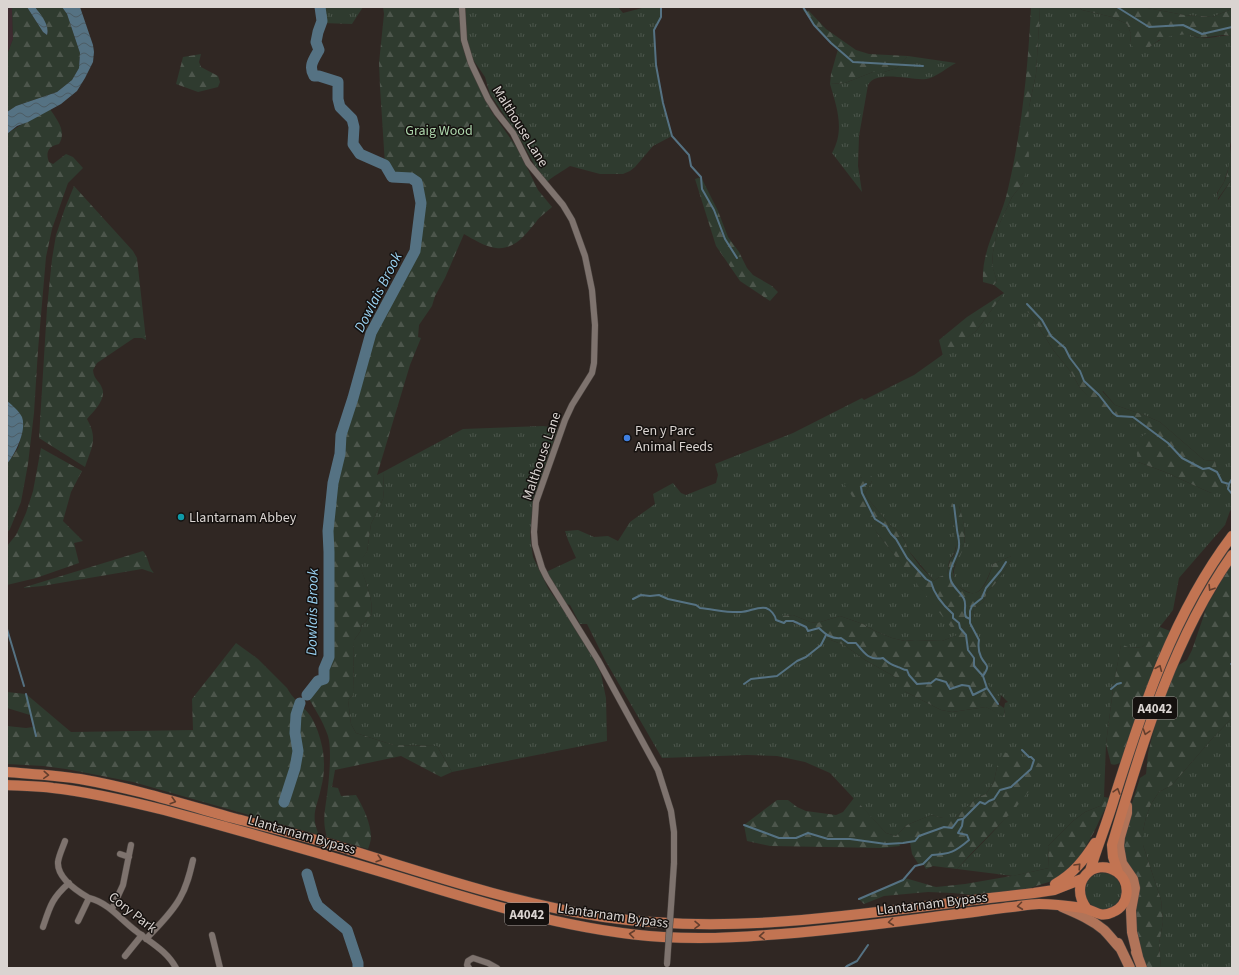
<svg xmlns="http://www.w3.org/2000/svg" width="1239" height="975" font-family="'Source Sans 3',sans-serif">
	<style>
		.industrial { fill: #3e2b30 }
		.grass { fill: url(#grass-tufts); fill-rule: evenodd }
		.forest { fill: url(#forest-firs) }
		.water { fill: url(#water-waves) }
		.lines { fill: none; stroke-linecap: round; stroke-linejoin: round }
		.stream { stroke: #557283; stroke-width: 2 }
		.river { stroke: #557283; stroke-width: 11 }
		.minor-casing { stroke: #4a433f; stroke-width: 7 }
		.primary-casing { stroke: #4a433f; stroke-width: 11 }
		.trunk-casing { stroke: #4a433f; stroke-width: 11 }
		.minor { stroke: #7e736e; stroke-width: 6 }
		.primary { stroke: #b17459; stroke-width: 10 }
		.trunk { stroke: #c27452; stroke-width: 10 }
		.minor-bridge-casing { stroke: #4a433f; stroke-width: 7; stroke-linecap: butt }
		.minor-bridge { stroke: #7e736e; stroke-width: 6 }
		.oneway { stroke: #633e2d }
		.shop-dot { fill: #3f7fe0; stroke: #15110f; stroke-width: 1.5 }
		.culture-dot { fill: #0f9aa8; stroke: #15110f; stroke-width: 1.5 }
		.labels { text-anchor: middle; stroke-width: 3; stroke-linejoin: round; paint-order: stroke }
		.shield { fill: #15110f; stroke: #9f9a97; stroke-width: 1 }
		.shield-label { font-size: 13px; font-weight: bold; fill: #dad4d1 }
		.street-label { font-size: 14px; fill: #dad4d1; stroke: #15110f }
		.park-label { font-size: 14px; fill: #add6ac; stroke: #15110f }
		.poi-label { font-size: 14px; fill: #dad4d1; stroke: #15110f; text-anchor: start }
		.water-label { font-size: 15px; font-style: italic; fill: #9ad2f2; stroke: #15110f }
	</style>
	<defs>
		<pattern id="grass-tufts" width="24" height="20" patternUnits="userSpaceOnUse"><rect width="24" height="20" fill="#2f3b2f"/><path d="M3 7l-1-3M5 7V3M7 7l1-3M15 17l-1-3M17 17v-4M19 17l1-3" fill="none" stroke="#4d564c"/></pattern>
		<pattern id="forest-firs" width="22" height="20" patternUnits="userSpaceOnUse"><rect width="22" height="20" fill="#2f3b2f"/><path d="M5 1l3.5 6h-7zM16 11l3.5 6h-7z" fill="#4d564c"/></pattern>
		<pattern id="water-waves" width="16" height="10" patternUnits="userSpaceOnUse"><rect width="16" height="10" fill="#557283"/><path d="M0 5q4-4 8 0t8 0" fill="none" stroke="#4c5c64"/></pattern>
	</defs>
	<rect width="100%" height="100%" fill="#302723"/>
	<path class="industrial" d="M7 7H12L13 39 7 55Z"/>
	<path class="grass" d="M320 7H363L352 24 321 23Z
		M465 7H618L623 13 646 7H661V17L654 30 656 65 663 103 672 136 653 146 635 167 630 171 623 174H600L570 166C562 172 554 175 547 182L535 166 521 140 490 94 485 77 474 61 469 48 466 36Z
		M1040 7H1079L1082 10 1112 17 1127 24 1131 34 1130 43 1147 49C1158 40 1173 31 1188 34 1192 35 1196 38 1200 38 1211 39 1221 35 1232 36V138L1230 146V163L1224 182 1217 193 1218 200 1232 179V509L1230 511 1225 525 1179 578 1173 610 1152 637 1142 647 1130 648 1121 645 1113 689 1106 744 1104 797 1100 806 1085 812 1073 821 1048 846 1049 868 1013 876 957 869C968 857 980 846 991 834 997 828 1001 822 1008 816L997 767 994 781 986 794 975 799 955 818H943L931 815 907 825 896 836 886 833 830 773 805 762 777 756 747 755 662 758 605 660 587 624H580L570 605 566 604 546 572 576 558 568 540 565 531 578 530 594 537 608 536 618 541 630 522 655 504 653 494 673 483 681 493 686 495 716 483 718 475 715 464 793 433 862 398 864 400 914 375 976 331 1004 293 994 285 997 281 992 266 993 252 998 227 1012 197 1023 183 1029 107 1036 74ZM1027 304 1042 320 1051 336 1065 348 1070 358 1080 371 1084 381 1099 395 1103 391 1115 405 1144 415 1160 422 1204 460 1215 461 1217 472 1222 482 1211 493 1165 472 1138 462 1152 431 1133 417H1124L1113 413 1111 417 1080 388 1071 372 1054 351 1031 315 1023 307ZM862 477 872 481 865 493 868 499 891 526 900 532 905 541 908 550 934 581 939 577 947 575C948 570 948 566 949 562 951 557 954 555 955 550 958 540 955 527 950 518L959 506C962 516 965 526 965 537 965 556 940 575 964 590 968 592 971 594 975 593 984 591 990 572 993 564L1011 556V561L995 584 988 591 983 602 974 608 973 616 970 619V623L979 640C978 646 978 651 981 657 986 667 991 664 983 676L996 698 1001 695 1008 702 1005 703 1004 708 1005 717 986 707 952 712 941 710 906 692 897 678 865 660 844 645 828 639 826 635 819 628C809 632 797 622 786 621L780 611 783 616 793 615 810 622 817 623 840 616 863 624 875 631 892 638 905 641 915 640 942 641 958 635 877 533 850 483Z
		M1142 7H1232V9L1212 17 1184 15Z
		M908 56 956 63C948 67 935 78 926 79 911 81 877 69 868 85L859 136 858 166 862 192 832 153C845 130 837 108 830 84L845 83 873 72H884L897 68Z
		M543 426 558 428 533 502 530 535 533 557 548 588 574 625 591 653 601 674 606 698 607 741 452 772 437 746 393 745 356 733 351 724 348 700 353 695 354 640 360 632 362 625 372 614C371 609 372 605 371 601 369 589 363 574 358 563L367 552 371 524 383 499 384 489 383 472 463 429Z
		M1232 718V968H1161L1159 944 1163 922 1161 900 1143 845V831L1146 817 1151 804 1159 792 1172 785 1211 740Z
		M1085 891a18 18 0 1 1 36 0a18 18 0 1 1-36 0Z"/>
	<path class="forest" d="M12 7H27L43 32 47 35C50 25 40 15 35 7H62L67 14 80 53 79 68 72 80 57 92 16 106 7 112V55L13 39Z
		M383 7H459L461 42 466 57 480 89 491 111 518 149 538 190 552 207C547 212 540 216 536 222 525 235 515 250 496 248 485 247 473 239 464 234L445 278 435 296 432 306 419 325 418 337 421 338 410 365 377 475 383 472 384 489 383 499 371 524 367 552 359 563C363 574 369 589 371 601 372 605 371 609 372 614L362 625 360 632 354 640 353 695 348 700 351 724 356 733 393 745 437 746 452 772 441 777 401 756 335 770 332 787 338 788 341 796 356 795C363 806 371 824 371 837 371 841 369 846 368 849L327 837C322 822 325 810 327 795 329 781 332 749 328 736 323 721 314 708 307 695L318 681 324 679V669L329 657V552L328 531 333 483 340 454 341 435 353 398 371 333 415 251 421 203 417 182 411 178 392 177 385 165 380 87 379 63 384 14Z
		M1031 7H1040L1036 74 1029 107 1028 130 1029 161 1023 183 1012 197 998 227 993 252 992 265 997 281 994 285 983 282C981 249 1001 221 1008 189 1022 129 1028 68 1031 7Z
		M1079 7H1142L1184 15 1212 17 1232 9V36L1223 35 1200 38 1187 34 1171 36 1159 40 1147 49 1136 51 1130 43 1131 34 1127 24 1112 17 1082 10Z
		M803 10 809 11 826 29 856 50 869 54 908 56 897 68 884 72H873L845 83 830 84 831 74 838 49 814 25Z
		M201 54 199 62 201 67 218 76 220 82 218 87 198 92 176 84 183 57Z
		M50 109C57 120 67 131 59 144 49 146 45 152 49 162L53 164 66 154 73 157 83 168 68 183 52 229 46 257 38 350 34 413 28 464 21 502 10 529 7 533V464L18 448 22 433V418L15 409 7 401V134C20 124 36 118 50 109Z
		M1232 138V179L1217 200C1217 190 1220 190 1224 182 1231 168 1229 152 1232 138Z
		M701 177 718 211 728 237 739 252 747 268 753 275 772 286 778 292 770 301 740 281 716 246 695 179Z
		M74 186 133 251 137 258 146 340 142 338H134L97 363 93 370C94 380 99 380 102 388 107 399 93 412 87 419 98 439 92 446 85 467L39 438 47 308 52 259 56 235 65 208Z
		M1004 293 976 331 943 356 939 340 967 317Z
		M1027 304 1042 320 1051 336 1065 348 1070 358 1080 371 1084 381 1099 395 1102 391 1115 405 1144 415 1160 422 1204 460 1215 461C1217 469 1218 479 1226 484L1223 488 1211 493 1165 472 1138 462 1135 440 1151 431 1133 417 1117 416 1113 413 1110 418 1080 388 1071 372 1054 351 1031 315 1022 307Z
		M41 448 82 471 71 492 63 521 83 541 74 543 79 563 36 578 7 585V546L16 535 26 513 33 491Z
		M870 475 872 477V481L865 493 868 499 891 526 900 532 905 541 908 550 920 566 934 581 939 577 947 574 950 560 954 555 956 548 953 524 948 515 953 500H956C964 516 969 539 960 556 957 562 953 566 953 573 953 583 968 599 979 591 986 586 990 573 993 564L1011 556V561L995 584 988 591 983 602 974 608 973 616 970 619V623L979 640C978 646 978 651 981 657 986 667 991 664 983 676L996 697 1001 695 1000 701 998 704 1004 708 1005 718 986 707 952 712 941 710 906 692 898 684 897 678 865 660 844 645 828 639 826 635 820 628 808 631 806 627 793 621H786L784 623 776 620 775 615 780 611 783 616 793 615 810 622 817 623 840 616 863 624 875 631 892 638 905 641 915 640 942 641 957 635 877 533 844 484 862 477Z
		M143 551C149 557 148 567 154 573L142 569 42 586 22 588Z
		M1232 563V718L1211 740 1172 785 1159 792 1151 804 1146 817 1143 831V845L1161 900 1163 922 1159 944 1161 968H1146L1140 954 1122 847 1127 819 1140 778 1146 774 1148 753 1157 718 1174 672 1179 665 1187 660 1192 650 1207 606Z
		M1160 627 1170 631C1151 673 1135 717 1122 761 1118 764 1115 766 1111 764L1106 744 1113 689 1121 644 1130 648 1142 647Z
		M236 643 258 659 287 688C292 698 302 705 309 714 314 720 319 733 321 742 325 756 325 774 321 788 317 808 310 814 319 835L133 782 66 769 43 766 7 764V726L26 728 33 727 30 715 7 708V692L26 694 71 732 193 730 192 699Z
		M1003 752 1034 760 1046 768C1034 784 1022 802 1008 816 991 833 973 851 957 869L933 866 926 869 923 864 919 865 912 854 910 842 899 843 900 846 882 848 770 846 747 841 744 825 777 800H788L797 807 806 811 836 815 843 812 854 798 886 833 896 836 907 825 931 815 943 818H955L975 799 986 794 994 781 997 767Z
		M1104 797 1110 798 1094 832 1080 856 1066 872 1052 881 1030 888 974 895 952 893 928 892 884 896 864 904 859 899 903 880 905 878 936 887 965 884 1017 875 1049 868 1048 846 1073 821 1085 812 1100 806Z"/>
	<path class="water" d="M27 7H35C41 15 50 25 47 35L43 32Z
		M62 7H80L93 45 94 52 93 62 85 78 77 91 61 104 28 122 17 126 7 134V112L16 106 57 92 72 80 79 68 80 53 67 14Z
		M7 401C12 405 19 411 22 417 27 431 15 454 7 464Z"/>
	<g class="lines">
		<path class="stream" d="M661 7V17L654 30 656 65 663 103 672 136 689 155 691 166 701 177 702 189 714 210 725 239 737 258
			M803 7 814 25 831 43 853 62 923 66
			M1117 7 1149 27 1183 25 1202 34 1232 27
			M1027 304 1042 320 1051 336 1065 348 1070 358 1080 371 1084 381 1099 395 1113 413 1117 416 1133 417 1168 443 1182 458 1203 469 1209 468 1217 472 1222 482 1229 484 1228 489 1232 494
			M866 484 861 487 862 493 875 519 886 526 891 534 896 539 907 558 926 579 931 582C934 594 944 606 953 614V618L959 623 960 628 966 635 968 650 974 658V666L983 676 987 688 998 704
			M1229 484 1232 479
			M954 505C955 513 956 522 957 530 958 538 961 543 958 551 955 561 947 571 951 581 954 588 961 593 964 599 967 605 963 611 966 617L970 619
			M633 599 641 595 650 596 659 595 668 599 696 605 700 608C713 609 727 613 741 612 749 612 758 606 766 608 771 610 775 615 776 620L784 623 786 621H793L806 627 808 631 819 628C826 635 832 639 841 638L848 643H856C864 653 869 661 883 658 888 663 891 665 898 667 902 668 903 670 907 670L909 675 917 684 931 683 936 679 946 682 950 689 962 685 969 686 973 695 987 688
			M7 629 24 686
			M1231 664H1232
			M983 676C991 664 986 667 981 657 978 651 978 646 979 640L970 623V611L972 606 982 598 986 588 1001 570 1006 562
			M744 684 751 679 777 676 797 661 806 657 821 645 826 635
			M1111 689 1117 684 1121 683
			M26 694 36 736
			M744 825 779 838H796L808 833 828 839H850L886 844 903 843 915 841 919 836 944 827 952 828 958 820 962 819
			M859 899 903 880 915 866 923 864 932 855C950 854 955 852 969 840L967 835 958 833 962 826 963 819 980 802 985 804 989 801 994 799 1000 790 1011 787 1031 769 1034 760 1031 757H1029L1022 750
			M845 968 847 966 857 961 868 945"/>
		<path class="river" d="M307 695 318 681 324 679V669L329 657V552L328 531 333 483 340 454 341 435 353 398 371 333 415 251 421 203 417 182 411 178 392 177 385 165 360 154 353 144 354 127 352 119 340 107 338 99V82L319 76H314C308 66 314 59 319 50L316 42 318 32 322 21 320 7
			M284 802 295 768 298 751 295 733 296 715 300 703
			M307 874 314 898 318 906 347 930 358 963V968"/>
		<g class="minor-casing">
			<path id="minor" d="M462 7 464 40 471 63 488 99 497 113 513 133 528 163 563 205 572 220 585 256 592 290 595 325 594 363 592 373 572 405 565 420 536 502 534 532 535 545 542 568 547 578 598 660 658 770 671 811 674 832V863
				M65 841C63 847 59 855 58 862 57 878 77 891 89 898
				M120 854 129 857
				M112 909 123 885 131 845
				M78 921 89 898C109 903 120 919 136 931 151 943 167 951 176 968
				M43 927C50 906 52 898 69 883
				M212 935 220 968
				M146 939C158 926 172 913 180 898 187 886 190 873 193 860
				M125 956 142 935
				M469 968 467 965 468 961 473 958 488 963 497 968"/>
		</g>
		<g class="primary-casing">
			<path id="primary" d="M1127 806V813L1120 837 1119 846 1122 863 1133 879 1135 888 1131 910 1132 932 1138 957
				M1062 907C1076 913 1091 919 1104 930 1110 936 1115 943 1121 949
				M1118 943 1130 968
				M1136 952 1142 968"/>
		</g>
		<g class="trunk-casing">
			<path id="trunk" d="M7 772C31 774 56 775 80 779 132 788 183 804 233 818 272 828 312 838 350 850 434 876 517 904 604 917 749 938 891 908 1034 893L1054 890 1082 879
				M7 785C22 786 38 786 53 788 90 792 128 801 164 810 235 829 305 849 375 870 469 898 564 931 663 937 697 939 732 938 767 935 830 931 894 922 957 914 975 912 994 909 1012 907 1021 906 1030 904 1039 904 1053 904 1069 906 1083 908 1095 910 1099 919 1113 912 1130 905 1131 882 1117 872 1094 856 1067 883 1087 909
				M1090 871C1097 847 1107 823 1114 799 1143 707 1173 614 1232 536
				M1118 872 1113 857 1112 845C1142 745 1171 642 1232 555
				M1055 884C1073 874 1084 860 1095 843"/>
		</g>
		<use href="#minor" class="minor"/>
		<use href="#primary" class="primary"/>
		<use href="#trunk" class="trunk"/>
		<g class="minor-bridge-casing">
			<path id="minor-bridge" d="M667 964 674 863"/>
		</g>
		<use href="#minor-bridge" class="minor-bridge"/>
	</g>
	<defs><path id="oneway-chevron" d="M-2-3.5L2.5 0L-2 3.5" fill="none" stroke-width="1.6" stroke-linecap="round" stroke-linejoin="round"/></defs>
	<g class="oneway">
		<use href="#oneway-chevron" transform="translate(1211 588) rotate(122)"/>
		<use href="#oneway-chevron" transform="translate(1159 668) rotate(-67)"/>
		<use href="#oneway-chevron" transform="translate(1146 732) rotate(108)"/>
		<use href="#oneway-chevron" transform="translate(46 775) rotate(4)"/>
		<use href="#oneway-chevron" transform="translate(1117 791) rotate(-73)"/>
		<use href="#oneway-chevron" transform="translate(173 801) rotate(16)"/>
		<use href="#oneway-chevron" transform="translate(379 859) rotate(17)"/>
		<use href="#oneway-chevron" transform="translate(1078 866) rotate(-47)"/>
		<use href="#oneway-chevron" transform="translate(1020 906) rotate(173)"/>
		<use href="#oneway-chevron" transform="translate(891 922) rotate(173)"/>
		<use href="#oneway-chevron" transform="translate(697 925) rotate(1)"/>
		<use href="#oneway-chevron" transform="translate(632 934) rotate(-173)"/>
		<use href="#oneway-chevron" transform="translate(762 936) rotate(176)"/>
	</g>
	<circle class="shop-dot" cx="627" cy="438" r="4"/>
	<circle class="culture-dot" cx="181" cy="517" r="4"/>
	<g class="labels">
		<g class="shield">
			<rect x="1133" y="697" width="44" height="22" rx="3"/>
			<rect x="505" y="903" width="44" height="22" rx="3"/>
		</g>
		<g class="shield-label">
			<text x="1155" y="713">A4042</text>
			<text x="527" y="919">A4042</text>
		</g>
		<g class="street-label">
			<text transform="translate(521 126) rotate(58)" y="5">Malthouse Lane</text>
			<text transform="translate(541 456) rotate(-71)" y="5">Malthouse Lane</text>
			<text transform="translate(302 834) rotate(16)" y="5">Llantarnam Bypass</text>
			<text transform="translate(932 903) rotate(-7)" y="5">Llantarnam Bypass</text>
			<text transform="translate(133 912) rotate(38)" y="5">Cory Park</text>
			<text transform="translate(613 915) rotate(8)" y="5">Llantarnam Bypass</text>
		</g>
		<g class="park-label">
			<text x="439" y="135">Graig Wood</text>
		</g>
		<g class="poi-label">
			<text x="635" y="435">Pen y Parc<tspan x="635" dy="16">Animal Feeds</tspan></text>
			<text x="189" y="522">Llantarnam Abbey</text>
		</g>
		<g class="water-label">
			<text transform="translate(378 292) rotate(-63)" y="5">Dowlais Brook</text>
			<text transform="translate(312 612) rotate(-89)" y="5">Dowlais Brook</text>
		</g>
	</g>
	<rect width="1239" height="975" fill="none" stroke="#dad4d1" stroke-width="16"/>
</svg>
